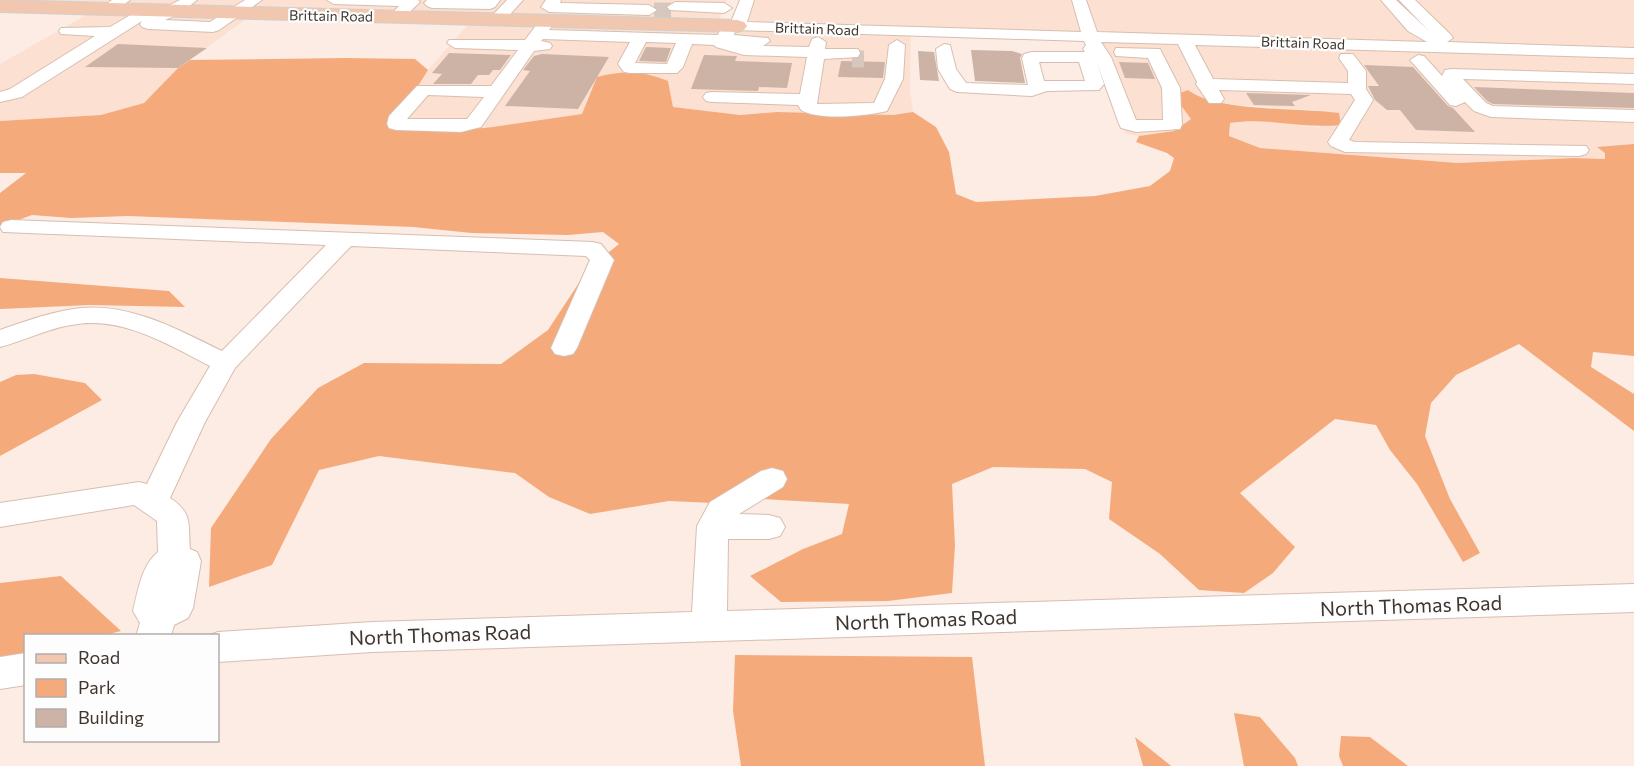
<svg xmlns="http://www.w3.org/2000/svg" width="1634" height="766" font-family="Commissioner,sans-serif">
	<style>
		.built { fill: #fce1d2 }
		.green { fill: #f5aa7c }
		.building { fill: #cdb3a5 }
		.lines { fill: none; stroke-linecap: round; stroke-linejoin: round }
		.minor-tunnel { stroke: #d6c7bf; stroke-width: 17; stroke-dasharray: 17 8; stroke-linecap: butt }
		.minor-casing { stroke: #d7beaf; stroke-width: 2 }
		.major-casing { stroke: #d1cfcd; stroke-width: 2 }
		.minor { fill: #fff; fill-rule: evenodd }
		.major { fill: #f1c7af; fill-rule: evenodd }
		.labels { text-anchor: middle; stroke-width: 4.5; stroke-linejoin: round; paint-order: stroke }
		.far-street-label { font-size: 14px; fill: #3f352f; stroke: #fdfdfd }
		.near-street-label { font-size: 20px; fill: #3f352f; stroke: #fdfdfd }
	</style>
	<rect width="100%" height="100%" fill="#fcece3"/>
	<path class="built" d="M0 0H727L717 25 737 26 747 0H1634V144L1598 148 1605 153V159L1573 158 1458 163 1260 148 1229 136 1230 123 1246 120 1286 122 1320 128 1316 110 1236 105 1198 98 1185 111 1192 119 1174 131 1139 136 1126 134 1113 104 1095 37 911 32 910 88 913 112 893 115 777 112 740 115 673 107 668 81 597 77 583 114 485 128 414 130 400 115 408 99 428 70 472 20 0 6Z
		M91 12 249 17 178 68 144 103 101 115 0 121V64Z"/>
	<path class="green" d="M346 58 415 59 428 70 400 115 414 130 485 128 582 114 597 77C623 70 643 71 668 81L673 107 740 115 777 112 893 115 913 112 936 127 949 152 956 194 976 202 1095 196 1150 186 1170 171 1174 158 1167 153 1136 142 1139 136 1174 131 1191 119 1177 100 1180 93 1188 90C1216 112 1301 108 1339 113L1341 125C1303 129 1267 117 1230 123L1229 136 1260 148 1458 163 1573 158 1605 159V153L1597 147 1634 144V356L1593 352 1591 367 1634 394V431L1519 344 1456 375 1431 403 1425 436 1450 499 1480 553 1463 562 1417 484 1390 450 1376 425 1335 419 1240 493 1295 547 1273 573 1244 593 1199 590 1160 554 1109 519 1112 482 1085 469 993 467 952 484 955 545 952 593 888 601 781 602 750 576 803 549 842 534 849 504 761 499 713 503 669 501 590 514 549 497 515 473 379 456 319 470 272 565 209 587 211 528 271 439 318 388 364 363 501 364 548 330 588 269 619 244 603 232 568 235 472 233 413 227 128 216 71 218 32 215 0 227V193L26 173H0V121L101 115 144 103 178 68 190 60Z
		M0 278 169 291 185 307 90 305 0 309Z
		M34 374 85 383 102 400 0 456V382L16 375Z
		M61 576 121 631 101 636H26L25 653 0 657V583Z
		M735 655 972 657 985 766H741L733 711Z
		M1234 713 1260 717 1295 758 1298 766H1244Z
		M1341 736 1370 737 1408 766H1343L1339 756Z
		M1135 737 1170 765 1171 766H1143Z"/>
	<path class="building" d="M118 44 207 48 178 68 85 67Z
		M646 47 671 48 666 62 639 61Z
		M971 50 1012 51 1022 54 1020 58 1025 83 975 81Z
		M918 51 934 52 939 81 920 80Z
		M449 53 511 55 500 70H493L489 75H478L471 84H433L442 74 432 73Z
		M542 54 609 57 578 109 505 106 530 71 523 70 534 56Z
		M704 55 737 56 735 61 792 63 787 88 759 87 758 91 691 89Z
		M841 61 885 62 883 78 838 77Z
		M1119 62 1148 63 1155 79 1125 78Z
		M1364 65 1413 67 1448 106 1453 108 1475 132 1416 130 1400 110H1387L1375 100 1368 86H1379Z
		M1474 87 1634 93V108L1493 104 1487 101Z
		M1246 93 1311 95 1292 102 1295 106 1254 105Z"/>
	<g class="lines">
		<path class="minor-tunnel" d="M654 11H673
			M852 59H864"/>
		<g class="minor-casing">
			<path id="minor" d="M112 0H130L113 12H103L100 9Z
				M180 0H197L179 14 165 20 210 22 245 0H262L219 30 213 32 148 29 142 27 140 24 142 21 22 97 0 102V92L10 89 95 36 61 34 59 31 61 28 110 27 144 7H154L157 10 154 13Z
				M327 0H418L420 2 401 20 396 22 388 17 399 6 334 4Z
				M427 0H500L495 7 490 9 432 8 427 6 424 3Z
				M507 0H523L502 23H490L488 20Z
				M546 0H561L560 3 649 5 657 10 649 15 549 12 541 7Z
				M740 0H754L747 22 1081 32 1072 0H1086L1097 32 1427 42 1408 31 1381 0H1396L1429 31 1399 0H1415L1451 35 1453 38 1447 42 1634 48V58L1195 45 1213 79 1348 83V71L1339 58 1341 54H1353L1366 71V89L1373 100 1349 140 1355 142 1586 146 1589 150 1586 154 1579 156 1345 152 1331 146 1328 142 1355 100 1351 94 1219 90 1224 99 1221 103H1209L1196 84 1197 82 1178 44 1101 42 1111 57 1136 120H1163L1162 88 1148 58 1116 56 1114 52 1116 48 1160 49 1180 88 1182 125 1180 129 1136 132 1121 128 1119 124 1096 60 1104 84 1099 90 1047 91 1032 96 957 92 950 89 938 69 936 49 944 44 950 45 956 69 966 83 1028 85 1022 58 1024 54 1032 52H1085L1083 49 1086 45 1084 41 735 30 734 35 768 38 770 41 763 46 809 47 812 39 818 37 826 42 825 49H858L860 53 858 57 824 59 817 104 874 103 885 79 889 45 897 40 905 45 903 79 887 111C868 116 818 121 801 110L798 105 712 102 706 101 703 97 706 93 712 92 800 94 807 57 744 55 716 47 714 45 692 44 683 67 677 73H630L624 72 618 64 630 42 543 39 541 41 550 43 552 46 550 49 534 51 481 127 461 132 396 130 389 128 387 124 389 116 417 86H491L518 50 455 48 447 43 449 40H525L541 19 547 17 555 22 549 30 718 35 723 23 731 22ZM646 42 676 43 667 64 635 63ZM1039 62H1079L1085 81H1044ZM428 95 484 97 467 119H407Z
				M675 2 724 3 732 8 724 13 670 10 667 7Z
				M1418 55 1424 56 1442 76 1445 70 1451 69 1634 74V84L1463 79 1486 103 1493 106 1634 110V122L1491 117 1474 111 1465 102 1456 106 1450 105 1410 60Z
				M11 220 593 242 601 244 614 260 577 348 573 354 564 356 555 354 551 348 590 260 586 256 351 246 235 368 205 422 170 498C193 513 188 524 190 549L197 552 201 561 193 608 188 618 174 625 171 636H136L140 623 133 611C138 591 141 566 158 552L157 521 134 505 0 527V503L139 482 147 484 177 422 210 366C167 344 121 315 71 325 46 329 24 341 0 347V330C26 321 53 311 81 308 130 303 179 330 222 351L326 245 3 232 0 227 3 222Z
				M772 468 783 471 787 479 783 487 739 514 769 515 780 518 785 527 780 536 769 539H728L727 611 1634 584V612L372 652 218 662V636H207L218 632 372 622 692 612 697 526 710 502 761 471Z
				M26 653V685L0 689V657Z"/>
		</g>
		<g class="major-casing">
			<path id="major" d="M0 0 737 20 744 22 747 26 744 30 737 32 0 12Z"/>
		</g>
		<use href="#minor" class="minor"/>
		<use href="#major" class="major"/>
	</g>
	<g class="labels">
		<g class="far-street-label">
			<text transform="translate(331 16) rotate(1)" y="5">Brittain Road</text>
			<text transform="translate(817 29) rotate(2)" y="5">Brittain Road</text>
			<text transform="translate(1303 43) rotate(2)" y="5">Brittain Road</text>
		</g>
		<g class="near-street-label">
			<text transform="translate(1411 606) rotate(-2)" y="7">North Thomas Road</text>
			<text transform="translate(926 620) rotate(-2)" y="7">North Thomas Road</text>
			<text transform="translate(440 635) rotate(-2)" y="7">North Thomas Road</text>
		</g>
	</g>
	<rect x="24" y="634" width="195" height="108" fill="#fdfdfd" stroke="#b1adab" stroke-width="1.5"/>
	<rect x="36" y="654" width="30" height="9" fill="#f1c7af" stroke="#b1adab" stroke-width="1.5"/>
	<text x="78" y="664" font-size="18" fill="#3f352f">Road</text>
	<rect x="36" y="679" width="30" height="18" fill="#f5aa7c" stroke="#b1adab" stroke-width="1.5"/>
	<text x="78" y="694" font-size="18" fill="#3f352f">Park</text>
	<rect x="36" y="709" width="30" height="18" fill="#cdb3a5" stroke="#b1adab" stroke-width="1.5"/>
	<text x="78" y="724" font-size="18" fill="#3f352f">Building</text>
</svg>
